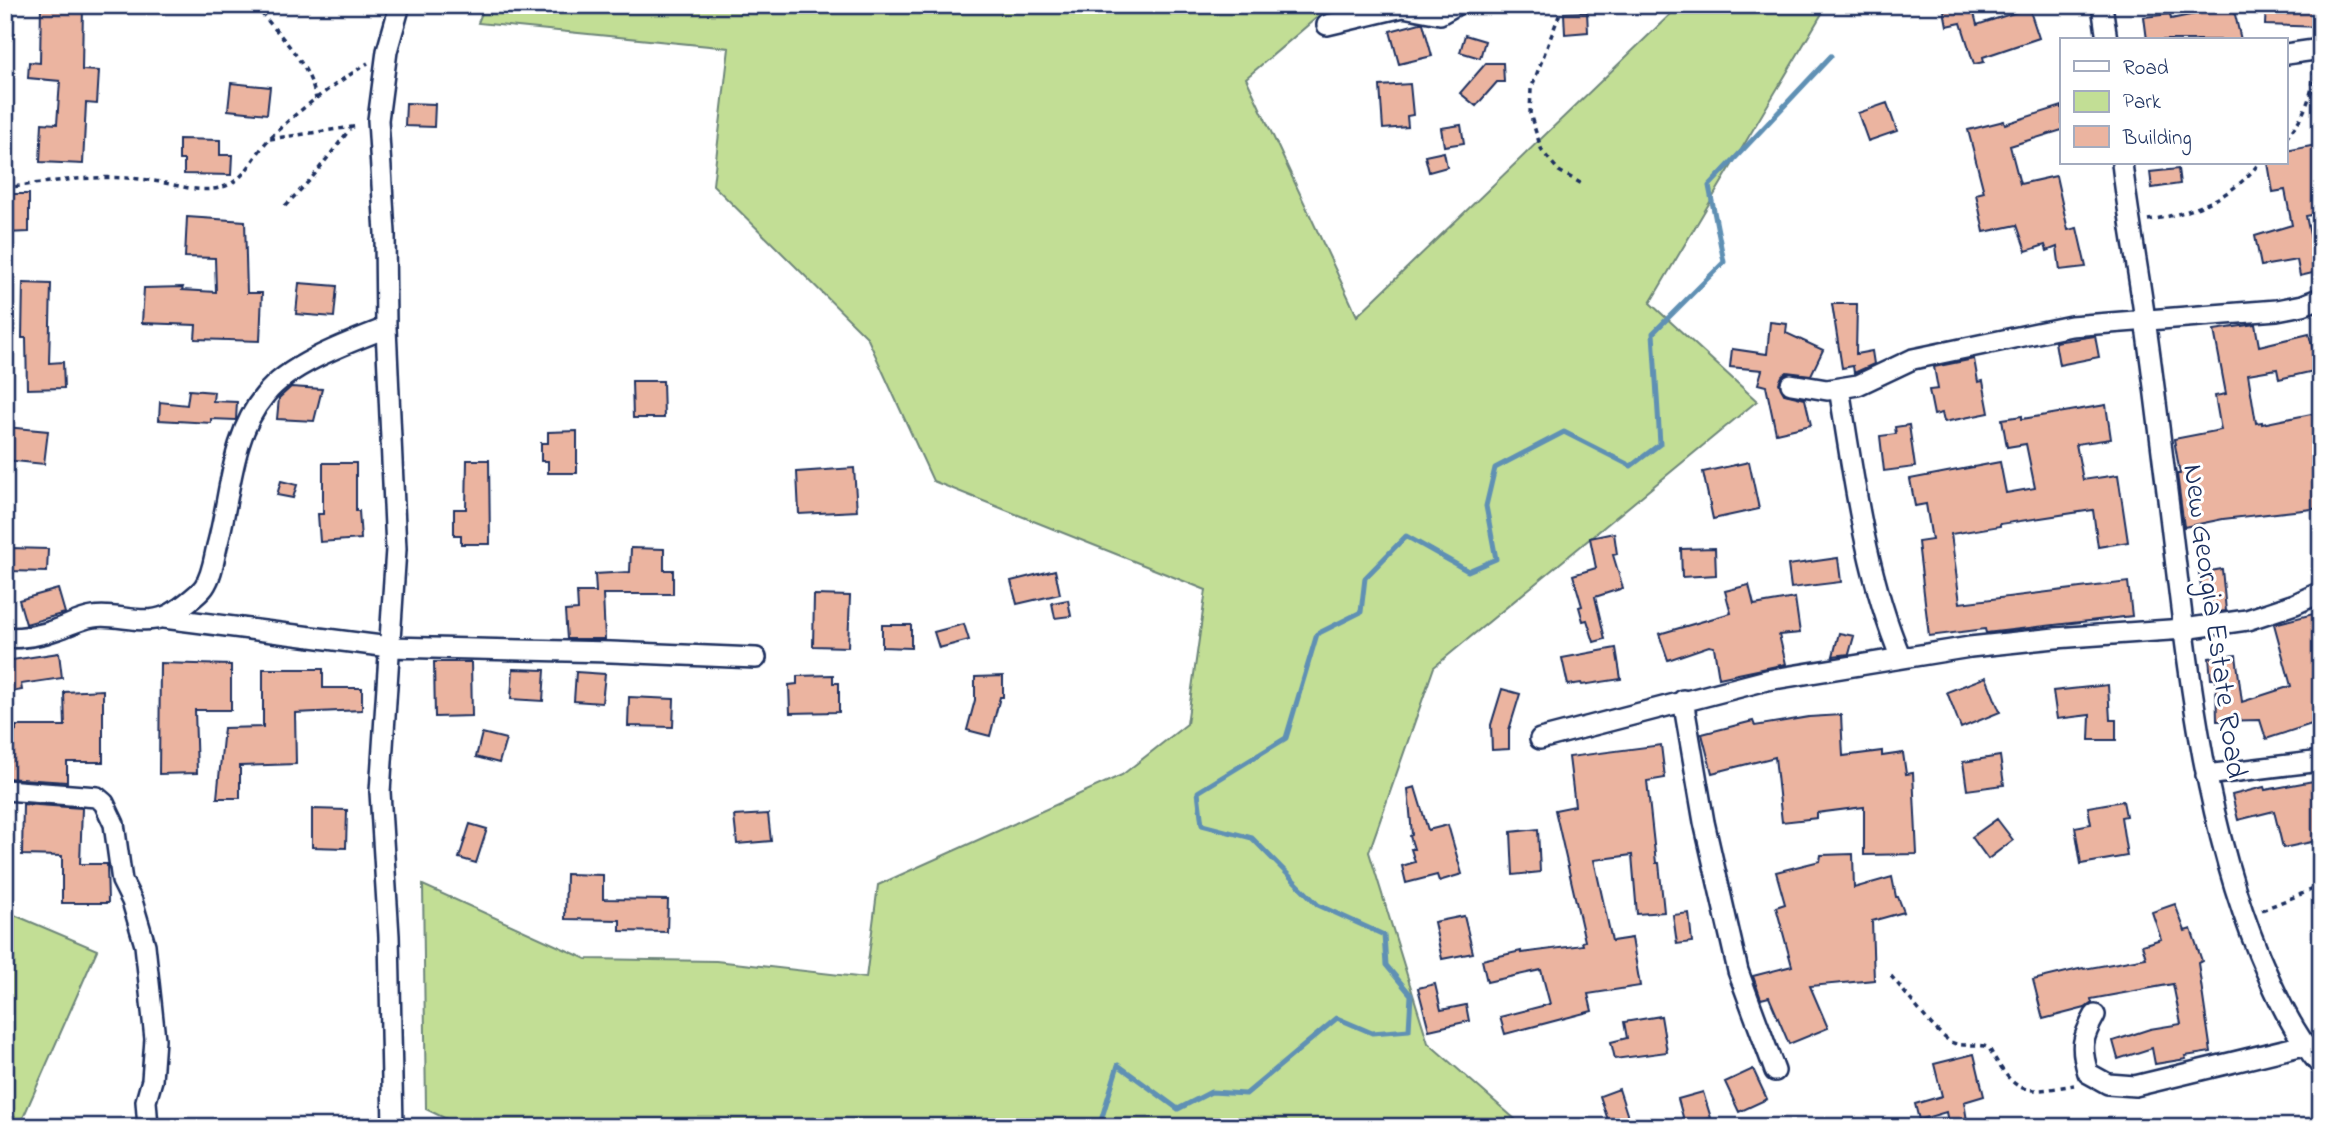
<svg xmlns="http://www.w3.org/2000/svg" width="2326" height="1132" font-family="'Indie Flower',sans-serif">
	<style>
		.green { fill: #c2de95; stroke: #6e867a; stroke-width: 2 }
		.lines { fill: none; stroke-linecap: round; stroke-linejoin: round }
		.stream { stroke: #5f90b4; stroke-width: 5 }
		.building { fill: #ebb4a0; stroke: #1b2f5e; stroke-width: 2 }
		.minor-casing { stroke: #1b2f5e; stroke-width: 24 }
		.path { stroke: #1b2f5e; stroke-width: 3.5; stroke-dasharray: 5 5; stroke-linecap: butt }
		.minor { stroke: #fff; stroke-width: 19 }
		.labels { text-anchor: middle; stroke-width: 6; stroke-linejoin: round; paint-order: stroke }
		.street-label { font-size: 30px; fill: #1b2f5e; stroke: #fff }
	</style>
	<rect width="100%" height="100%" fill="#fff"/>
	<filter id="ink" filterUnits="userSpaceOnUse"><feTurbulence type="fractalNoise" baseFrequency=".0143" numOctaves="2"/><feDisplacementMap in="SourceGraphic" scale="14" xChannelSelector="R" yChannelSelector="G"/><feConvolveMatrix kernelMatrix="1 2 1 2 8 2 1 2 1" color-interpolation-filters="sRGB"/></filter>
	<g filter="url(#ink)">
		<path class="green" d="M485 5H1322V13L1246 78 1357 316 1680 5H1827L1650 303 1757 401 1434 667 1369 852 1428 1043 1524 1127H463L426 1109 423 885 586 959 716 961 866 978 878 885 1122 775 1187 724 1206 590 933 481 867 337 713 185 729 48 478 23Z
			M5 911 97 950 19 1127H5Z"/>
		<g class="lines">
			<path class="stream" d="M1099 1127 1118 1065 1178 1109 1211 1092 1246 1094 1337 1018 1372 1033 1409 1030 1411 995 1386 965 1384 935 1318 905 1252 838 1202 825 1198 792 1286 738 1317 634 1361 612 1365 578 1406 536 1468 571 1496 559 1486 506 1495 468 1564 432 1631 466 1660 444 1653 333 1724 262 1709 186 1831 56"/>
		</g>
		<path class="building" d="M41 5H83L82 70 99 71 97 104 86 103 83 164 40 162 42 123 57 124 60 81 28 78 29 62 40 63Z
			M1943 5H1972L1977 25 2029 8 2039 38 1983 57 1984 62 1974 64 1961 23 1947 26Z
			M2266 5H2321V27L2265 25Z
			M2233 6 2241 40H2147L2144 17 2170 14 2171 19Z
			M1587 12 1588 32 1565 34 1564 13Z
			M1420 23H1423L1432 56 1399 64 1390 31Z
			M1465 35 1485 41 1480 58 1460 52Z
			M1486 63H1503L1504 82H1497L1476 106 1460 93Z
			M231 83 270 87 267 114 228 110Z
			M1410 84 1413 115 1407 116 1408 127 1383 129 1380 86Z
			M406 103 435 104 434 127 405 126Z
			M1887 103 1897 131 1868 141 1858 113Z
			M2062 106V130L2010 146 2020 184 2056 176 2068 230 2077 228 2086 267 2060 270 2057 247 2047 251 2045 245 2026 251 2017 225 1984 232 1976 194 1984 192 1968 130 2004 121 2005 124Z
			M1461 125 1464 143 1444 146 1441 128Z
			M179 139 220 140V155H232L231 175 184 174V160H179Z
			M2321 144V213L2306 216 2313 249 2319 248 2321 271 2300 276 2297 260 2261 266 2255 236 2292 225 2285 190 2273 192 2268 163H2286V151Z
			M1444 152 1447 167 1429 172 1425 156Z
			M2178 169 2180 184 2152 188 2150 172Z
			M5 194H29V232L5 233Z
			M187 217 245 221 247 293H262L260 341 195 339 196 325 142 323 144 288 183 287 182 290 216 292 215 258 185 257Z
			M23 283 51 284 49 363 63 362 64 388 27 389 26 338H22Z
			M299 283 337 286 334 317 296 314Z
			M1832 304H1857L1856 354 1872 351 1874 364 1854 373 1853 366 1842 368Z
			M1770 322 1787 324 1786 333 1823 350 1811 375 1787 372 1782 376 1779 383 1784 394 1805 399 1811 425 1776 433 1766 386 1758 384 1762 370 1730 367 1732 349 1767 354Z
			M2255 324 2259 346 2309 334 2318 370 2279 379 2277 369 2248 374 2256 423 2262 422V424L2321 412V508L2223 519 2184 527 2177 474H2180L2174 439 2221 430 2215 396 2226 394 2214 330Z
			M2095 336 2099 357 2059 365 2055 342Z
			M1974 359 1978 382 1983 381 1989 413 1944 422 1942 413 1934 415 1929 390 1938 389 1934 367Z
			M632 381H663L664 418H633Z
			M291 387 322 389 314 421 277 419 279 398Z
			M189 390 214 392 213 401 237 402 236 420 211 419V423L159 420 160 402 187 405Z
			M2106 405 2111 439 2076 444 2083 480 2118 475 2128 542 2098 547 2093 510 2000 524V526L1951 534 1960 603 2128 582 2132 616 1986 633 1985 629 1929 636 1918 542 1932 540 1926 504 1915 506 1910 479 2000 462 2006 493 2035 488 2026 444 2007 447 2002 419 2022 416V419Z
			M1909 425 1915 467 1884 471 1880 436 1896 434 1895 427Z
			M5 427 48 431 44 464 5 460Z
			M577 431V473H548V461H541V443H548V432Z
			M467 460H489L490 544H461V535H454V509H466Z
			M1749 462 1759 509 1713 519 1703 472Z
			M323 463H356V511H359L361 539 320 542 318 514H323Z
			M854 468 857 511 799 514 797 472Z
			M281 481 297 485 293 498 277 495Z
			M1614 533 1617 554 1613 555 1623 588 1595 597 1605 639 1594 642 1587 620 1583 621 1579 607 1582 606 1573 575 1596 568 1590 538Z
			M10 548 48 549 47 572 10 571Z
			M631 548 664 549V570H673V594H603L605 639H567L565 611 578 610 577 592H596L595 574 630 572Z
			M1715 548 1716 575 1682 577 1681 549Z
			M1838 558 1841 582 1791 588 1788 565Z
			M2222 569 2226 611 2208 613 2205 612 2199 573Z
			M1055 570 1060 594 1017 604 1011 581Z
			M1749 585 1754 605 1795 598 1800 633 1779 635 1786 664 1719 678 1714 647 1709 646 1668 660 1659 634 1731 613 1725 591Z
			M58 589 65 613 26 624 19 600Z
			M814 595 850 596 848 647 813 646Z
			M1068 600 1071 616 1055 618 1052 603Z
			M2321 612V721L2266 739 2260 720 2217 721 2216 679H2211L2209 658 2236 655 2242 702 2291 686 2274 624Z
			M964 624 969 640 939 648 934 632Z
			M882 625H911V648L882 647Z
			M1839 633 1854 636 1849 654 1833 656Z
			M1616 648 1621 679 1582 685 1581 683 1568 685 1562 658Z
			M59 653 62 678 21 684 22 690 5 693V661Z
			M434 662H471L472 716 435 717Z
			M160 663 231 665V710H195L197 773 159 774Z
			M263 669H323V688H362V710L295 713 296 764 240 766V798H217L224 728 263 727Z
			M513 669 545 670 543 701 511 699Z
			M576 672 605 674 602 703 574 701Z
			M833 675V683H839V712L790 713 789 685 797 684V676Z
			M1003 676V697H1000L990 736 967 730 975 700V677Z
			M1986 677 2000 712 1961 728 1947 692Z
			M2108 685 2110 720H2116V740H2089L2090 715 2057 719 2053 691Z
			M1502 689 1520 694 1509 730V749L1492 750 1491 725Z
			M103 690V762H67V782L5 778V731H16V726H65L64 692Z
			M629 697 674 699 673 727 628 726Z
			M1841 715 1843 756 1882 751V756L1903 753 1906 774 1913 773 1917 854 1864 855V807L1817 813V818L1782 822 1775 757 1712 773 1702 734 1753 721 1755 726 1809 717Z
			M482 733 506 739 499 763 476 757Z
			M1661 745 1665 778 1647 781 1656 863H1659L1664 912 1637 914 1632 855 1594 860 1612 941 1632 938 1640 986 1588 994 1592 1011 1505 1034 1500 1017 1550 1004 1541 970 1487 982 1482 960 1521 951V953L1583 945 1582 942 1585 941 1555 810 1575 806 1569 757Z
			M2000 756 2004 785 1967 790 1963 762Z
			M2319 780 2321 840 2283 848 2274 811 2238 820 2232 795 2264 787 2265 790Z
			M1415 787 1428 830 1448 825 1462 874 1439 881 1437 875 1406 883 1402 866 1415 862 1411 849H1414L1410 836 1412 835 1408 789Z
			M2123 801 2126 816 2121 817 2127 856 2081 864 2075 827 2091 824 2088 807Z
			M23 804 82 808 80 864H107L108 903H62V856L22 855Z
			M312 809 347 810 346 848 312 847Z
			M768 814 771 841 737 844 734 816Z
			M1997 819 2013 840 1988 859 1972 837Z
			M470 824 487 829 476 863 459 858Z
			M1538 829 1540 872 1513 875 1511 832Z
			M1853 854 1854 888 1892 877 1896 897H1898L1904 912 1872 921 1874 980 1810 986 1828 1028 1789 1044 1769 997 1761 999 1753 976 1792 966 1776 907 1785 904 1776 872 1820 861 1821 855Z
			M566 874 603 875V899L668 900 667 932 620 931V920L565 919Z
			M2175 904 2185 931 2191 929 2202 961 2198 963 2211 1052 2185 1056 2186 1059 2155 1064 2152 1048 2118 1059 2113 1041 2150 1029 2181 1024 2173 984 2091 999 2092 1003 2085 1008 2043 1019 2033 980 2083 968 2084 969 2146 958 2142 945 2161 939 2152 912Z
			M1689 913 1692 942 1677 944 1673 915Z
			M1464 916 1473 953 1442 959 1434 922Z
			M1435 984 1441 1010 1466 1005 1469 1021 1429 1030 1418 988Z
			M1661 1016 1667 1052 1615 1059 1611 1042 1627 1038 1624 1022Z
			M1974 1054 1984 1096 1964 1102 1968 1127H1949L1946 1112 1919 1120 1915 1104 1942 1096 1934 1064Z
			M1753 1069 1767 1099 1739 1112 1725 1082Z
			M1619 1089 1628 1117 1609 1123 1600 1096Z
			M1703 1092 1711 1118 1685 1124 1678 1099Z"/>
		<g class="lines">
			<g class="minor-casing">
				<path id="minor" d="M2102 5 2107 40
					M1327 25 1403 7 1440 14 1456 5
					M2286 54 2321 49
					M2122 163C2128 216 2138 268 2145 320 2153 374 2159 429 2166 483 2186 642 2198 806 2259 955 2276 995 2293 1033 2321 1066
					M1791 384 1827 390 1858 385 1913 359 2071 326 2277 310 2303 305 2321 298
					M1839 388C1854 479 1865 572 1901 658
					M164 618 389 647 611 652 756 658
					M5 638C24 638 40 636 58 629 70 625 80 619 93 617 117 613 142 626 166 616 175 613 199 594 204 587 212 576 214 559 217 546 231 496 230 437 265 395 289 364 350 342 386 328
					M1683 700 1704 822 1738 971 1775 1071
					M1540 739 1767 680 1970 647 2055 638 2184 629 2247 620 2295 604 2321 592
					M2206 775 2321 761
					M5 790 97 797 104 803 114 824 122 881 132 901 145 945 155 1039 152 1080 146 1101 148 1127
					M2095 1015C2082 1038 2080 1047 2088 1073L2108 1084 2135 1086 2304 1045
					M393 1127 389 936 380 792 396 549 386 328 385 233 378 120 387 51 400 5"/>
			</g>
			<path class="path" d="M255 5C278 35 309 61 316 99
				M1563 5 1531 89 1530 114 1542 151 1559 171 1584 185
				M2315 32 2316 5
				M2286 138C2304 118 2313 94 2315 67
				M270 139 359 126
				M5 188C55 181 109 172 160 182 181 186 206 195 228 185 248 176 255 153 270 138 299 109 333 85 368 63
				M285 206 311 179 350 129
				M2148 220C2190 214 2233 198 2259 163
				M2262 910 2321 886
				M1891 976C1907 994 1932 1030 1951 1042 1963 1048 1978 1042 1989 1048 2016 1096 2023 1094 2074 1085"/>
			<use href="#minor" class="minor"/>
		</g>
	</g>
	<g class="labels">
		<g class="street-label">
			<text transform="translate(2216 621) rotate(82)" y="10">New Georgia Estate Road</text>
		</g>
	</g>
	<rect width="2326" height="1132" fill="none" stroke="#fff" stroke-width="28"/>
	<rect x="14" y="14" width="2298" height="1104" fill="none" stroke="#1b2f5e" stroke-width="2.5" filter="url(#ink)"/>
	<rect x="2060" y="38" width="228" height="126" fill="#ffffff" stroke="#a4acbf" stroke-width="2"/>
	<rect x="2074" y="61" width="35" height="10" fill="#ffffff" stroke="#a4acbf" stroke-width="2"/>
	<text x="2123" y="74" font-size="21" fill="#1b2f5e">Road</text>
	<rect x="2074" y="91" width="35" height="21" fill="#c2de95" stroke="#a4acbf" stroke-width="2"/>
	<text x="2123" y="108" font-size="21" fill="#1b2f5e">Park</text>
	<rect x="2074" y="126" width="35" height="21" fill="#ebb4a0" stroke="#a4acbf" stroke-width="2"/>
	<text x="2123" y="144" font-size="21" fill="#1b2f5e">Building</text>
</svg>
